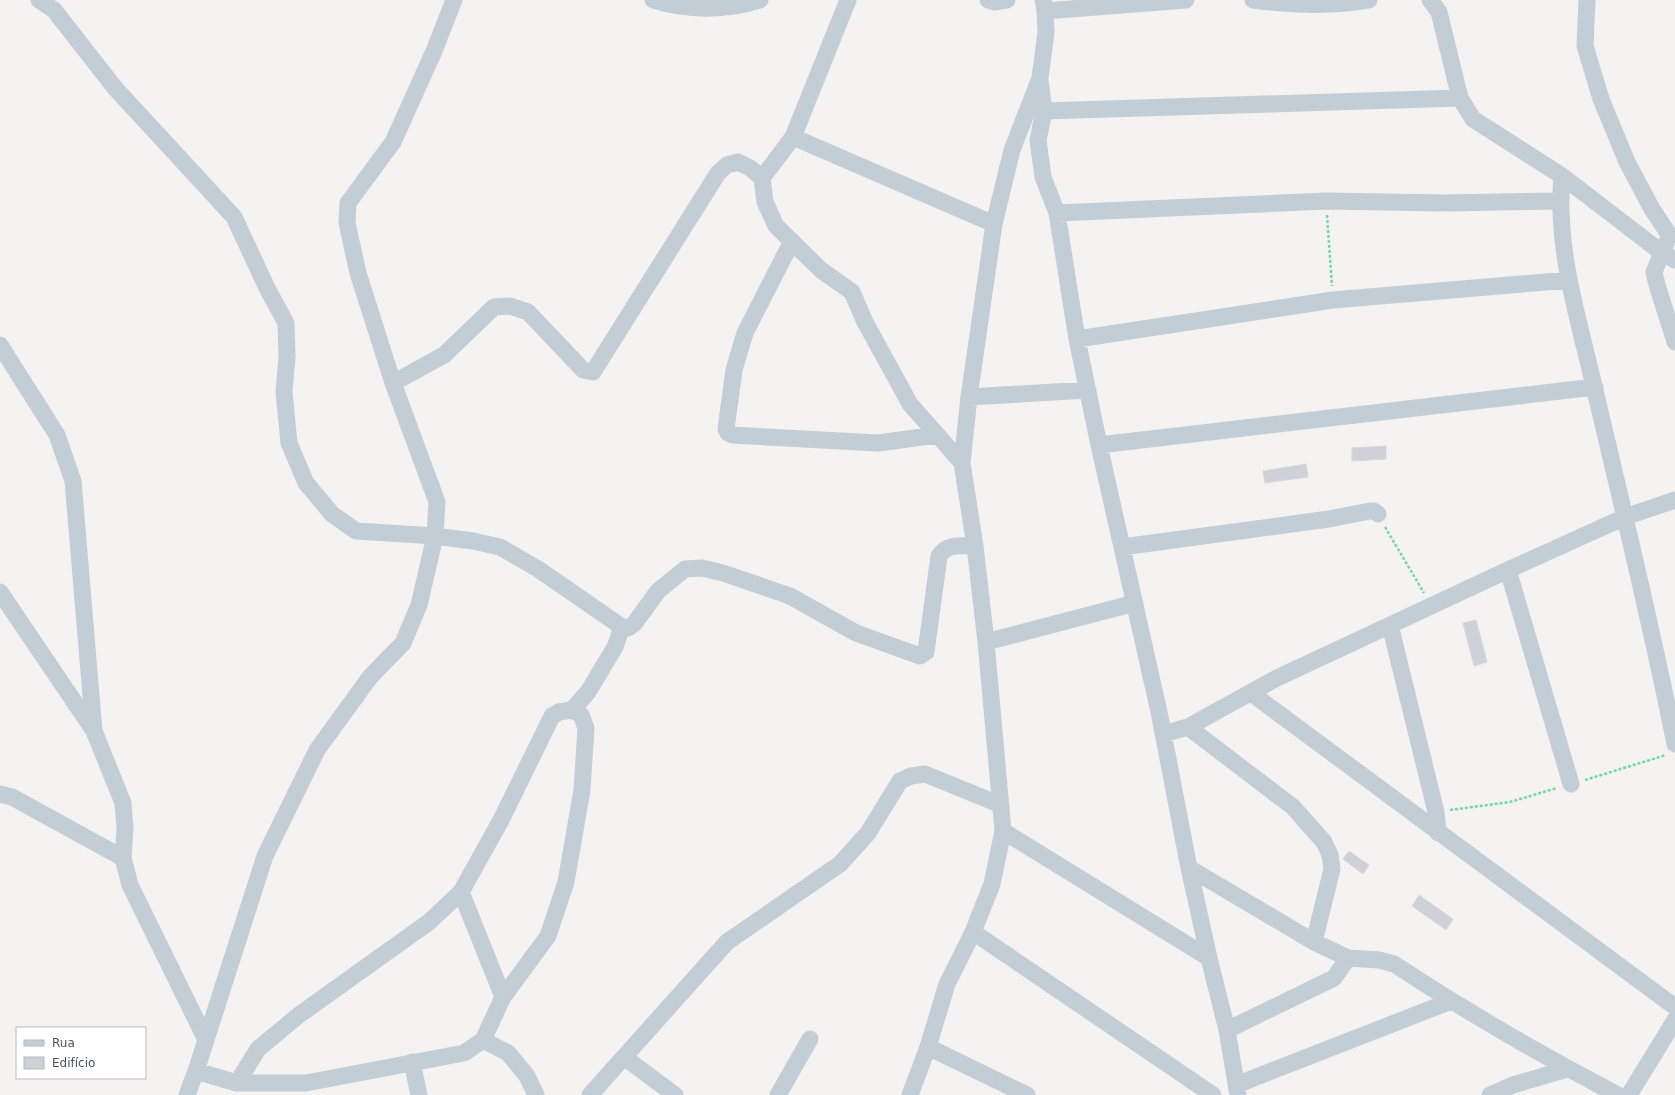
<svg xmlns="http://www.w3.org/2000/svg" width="1675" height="1095" font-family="'DejaVu Sans',sans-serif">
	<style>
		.building { fill: #ced1d8; stroke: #d6d8de }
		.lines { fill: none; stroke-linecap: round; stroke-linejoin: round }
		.path { stroke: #72d7a5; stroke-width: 2.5; stroke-dasharray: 3 2; stroke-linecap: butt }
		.street { stroke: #c2cdd5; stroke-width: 17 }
	</style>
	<rect width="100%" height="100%" fill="#f5f2f2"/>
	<path class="building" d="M1386 446V459L1352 461V448Z
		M1306 464 1308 477 1265 483 1263 471Z
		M1476 620 1487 662 1474 666 1463 623Z
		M1349 851 1369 865 1363 874 1343 859Z
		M1419 895 1453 919 1446 930 1412 906Z"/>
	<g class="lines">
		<path class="path" d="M1327 215 1332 286
			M1385 527 1424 593
			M1585 780 1666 755
			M1450 810 1510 802 1557 788"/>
		<path class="street" d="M39 0 54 10 115 88 234 217 267 288 286 323 287 357 284 392 289 443 306 483 332 514 356 531 435 536 473 541 500 547 538 569 622 627 628 628 634 624 658 591 685 569 702 568 723 573 790 596 856 633 920 656 926 652 939 556C947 543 961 546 975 546
			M653 0C687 11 726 11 760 0
			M988 0 994 2 1007 0
			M1253 0C1291 5 1332 7 1369 0
			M1430 0 1439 12 1460 98 1473 119 1562 176 1661 252 1675 260
			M1587 0 1585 46 1601 99 1627 162 1652 209 1670 236
			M1045 11 1186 0
			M1040 80 1044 111 1038 140 1043 177 1057 213 1077 339 1099 445 1159 712 1189 868 1209 958 1227 1030 1238 1095
			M1044 111 1460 98
			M793 137 994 224
			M1562 176C1555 252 1581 326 1597 399 1624 513 1652 628 1675 744
			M762 178 793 137 848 0
			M1057 213 1326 201 1444 203 1560 201
			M792 241 745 333 734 370 726 429 728 433 732 435 878 443 937 435
			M1666 243 1654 272 1657 285 1675 342
			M1077 339 1333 300 1569 280
			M0 345 57 435 73 481 94 731
			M393 383 444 355 494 307 510 306 528 312 583 370 593 372 718 173 727 165 738 162 750 168 762 178 765 202 776 226 821 270 852 292 865 322 910 404 962 463
			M969 397 1088 390
			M1099 445 1595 387
			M1122 547 1329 519 1370 511H1374L1378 514
			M1508 570 1571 784
			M0 592 94 731 123 803 125 828 123 858 130 885 206 1040
			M1390 625 1436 812 1438 833
			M986 642 1135 603
			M1251 693 1675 1007
			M1188 727 1293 807 1324 842 1330 855 1332 869 1314 942
			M1163 734 1188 727 1277 678 1508 570 1625 517 1675 500
			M0 794 12 797 123 858
			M1003 831 1209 958
			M1189 868 1314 942 1348 958 1379 960 1394 964C1467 1012 1541 1055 1618 1095
			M461 892 503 997
			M973 932 1213 1095
			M1227 1030 1334 978 1348 958
			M483 1040 508 1053 527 1076 536 1095
			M928 1047 1027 1095
			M624 1057 675 1095
			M412 1062 419 1095
			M196 1071 237 1083H306L464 1053 483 1040 503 997 548 936 566 882 582 790 586 728 581 715 572 710
			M237 1083 258 1049 299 1015 429 922 461 892 501 820 552 716 559 712 572 710 588 692 615 647 622 627
			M1236 1085 1451 1001
			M187 1095 196 1071 265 856 317 750 370 677 403 643 419 605 435 536 437 502 393 383 358 273 347 223 348 203 393 142 434 51 454 0
			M590 1095 727 942 840 864 868 833 900 781 911 776 925 774 1001 805
			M778 1095 810 1039
			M910 1095 928 1047 947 984 973 932 992 884 1003 831 986 642 975 546 962 463 969 397 994 224 1012 150 1040 78 1046 32 1045 11 1043 0
			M1490 1095 1513 1085 1567 1069
			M1629 1095 1675 1020"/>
	</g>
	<rect x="16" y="1027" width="130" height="52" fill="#ffffff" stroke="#b5bbc0"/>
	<rect x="24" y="1040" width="20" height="6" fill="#c2cdd5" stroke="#b5bbc0"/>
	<text x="52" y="1047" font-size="12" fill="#475662">Rua</text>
	<rect x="24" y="1057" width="20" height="12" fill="#ced1d8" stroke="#b5bbc0"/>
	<text x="52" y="1067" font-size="12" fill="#475662">Edifício</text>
</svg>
